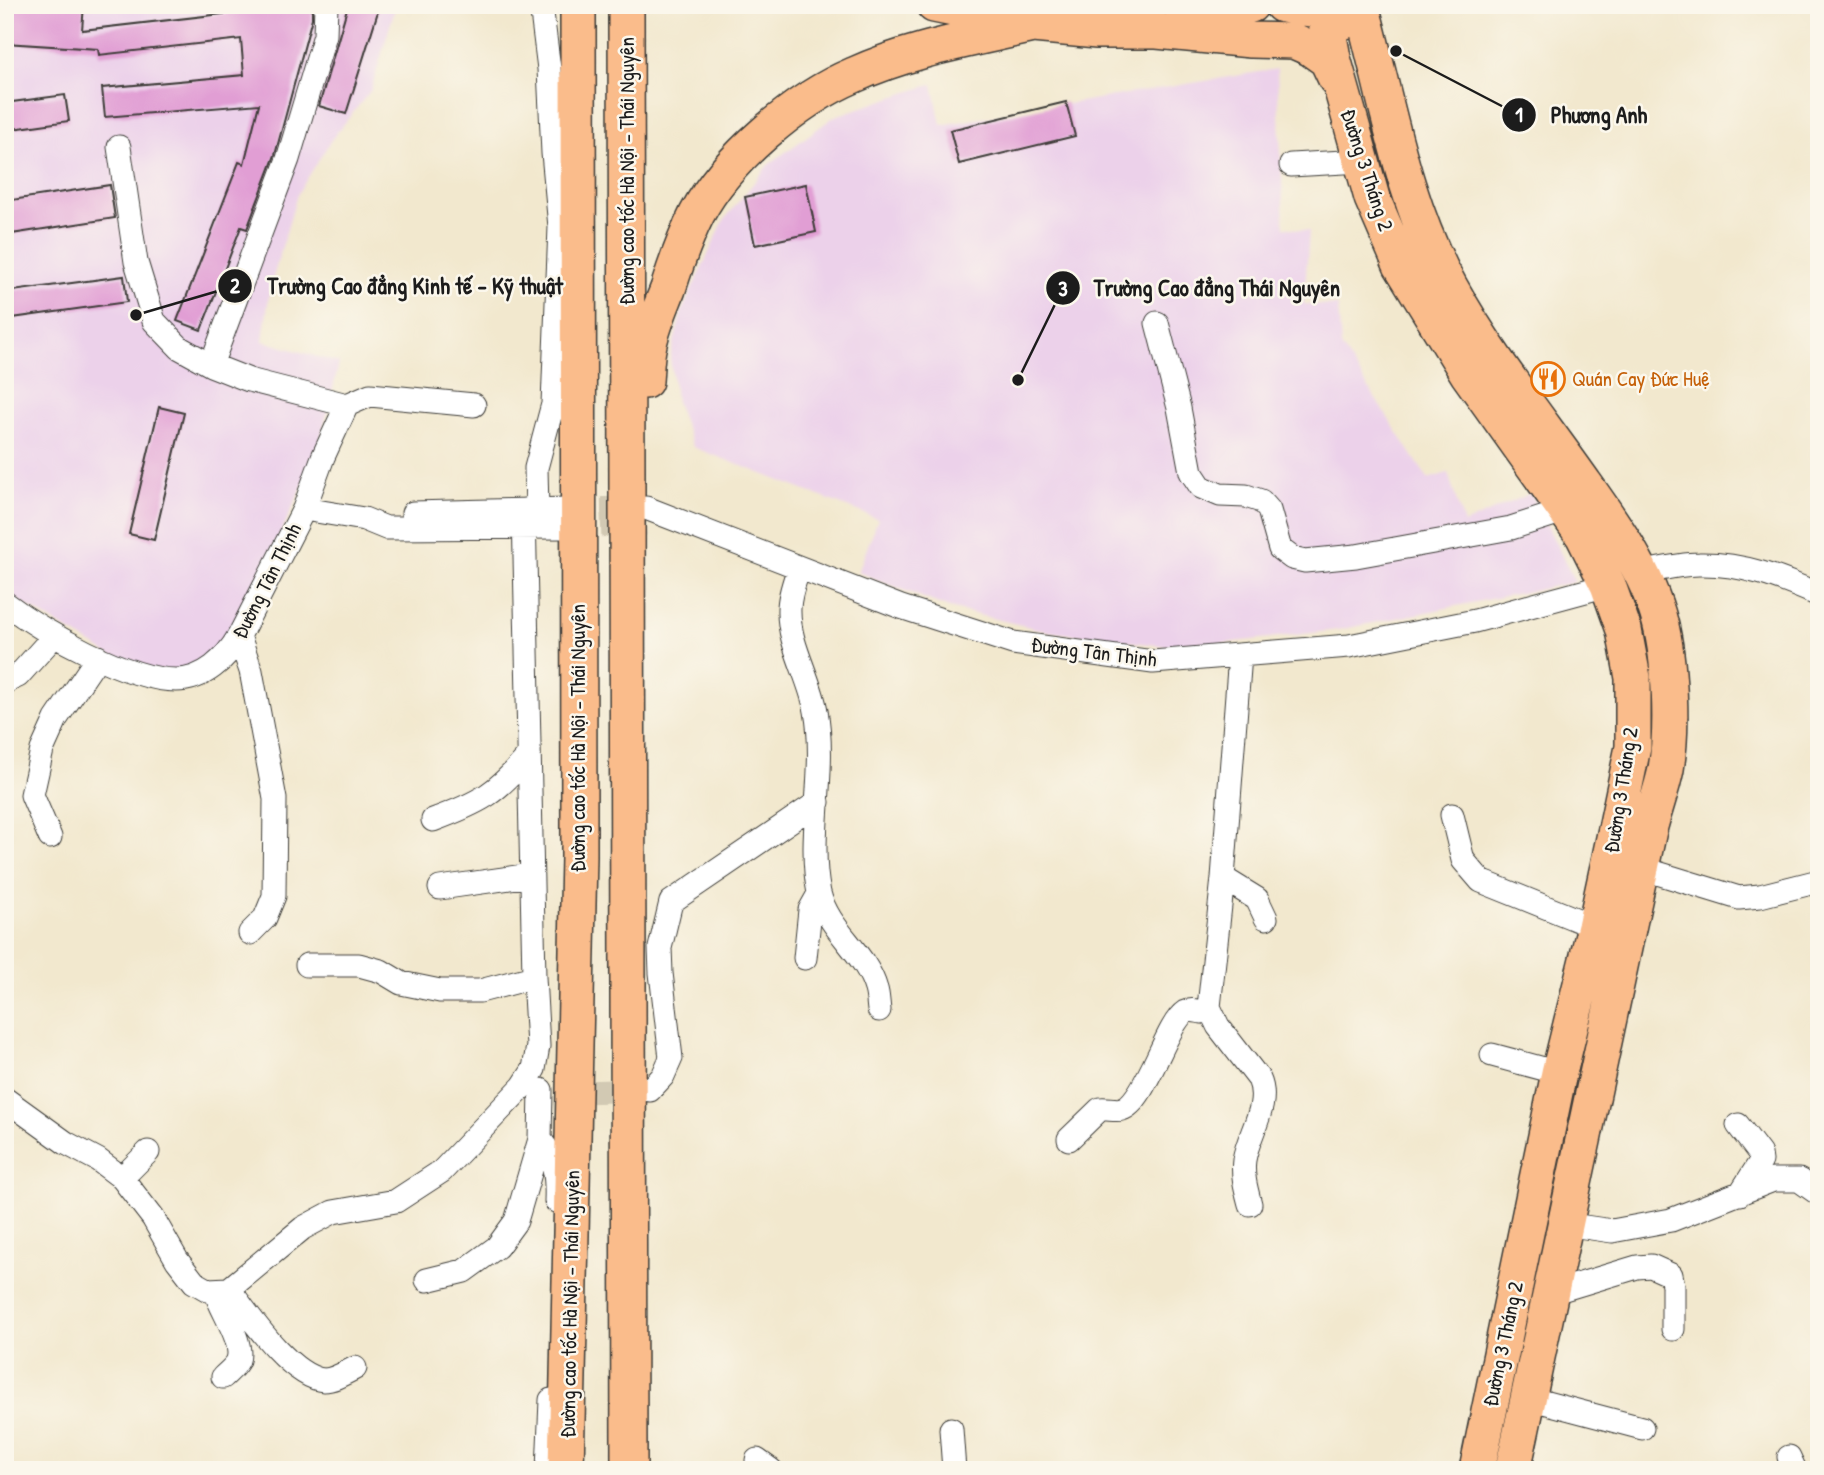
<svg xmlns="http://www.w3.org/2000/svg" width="1824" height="1475" font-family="'Patrick Hand',sans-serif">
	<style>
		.built { fill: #ecd1ea }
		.building { fill: #e19ed4 }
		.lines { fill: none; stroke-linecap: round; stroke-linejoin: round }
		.minor-tunnel { stroke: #d2c9b3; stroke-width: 23; stroke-dasharray: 23 11; stroke-linecap: butt }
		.minor-casing { stroke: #3c3b37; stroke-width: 25 }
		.highway-casing { stroke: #3c3b37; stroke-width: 38 }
		.path { stroke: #3c3b37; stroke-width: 2.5; stroke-dasharray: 2 5; stroke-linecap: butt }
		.minor { stroke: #fff; stroke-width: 23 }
		.highway { stroke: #fabc8b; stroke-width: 35 }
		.labels { text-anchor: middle; stroke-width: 5; stroke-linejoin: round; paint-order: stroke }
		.street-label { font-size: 21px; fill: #1c1c1c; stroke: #fbf7ec }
		.food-label { font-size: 21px; fill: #c56008; stroke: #fbf7ec; text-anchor: start }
		.leader { fill: none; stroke: #1c1c1c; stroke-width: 2.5 }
		.callout-dot { fill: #1c1c1c; stroke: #fbf7ec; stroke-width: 2.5 }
		.mark-label { font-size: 21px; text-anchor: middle; font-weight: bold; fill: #fff }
		.callout-label { font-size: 23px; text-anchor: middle; font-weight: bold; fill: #1c1c1c; stroke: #fbf7ec; stroke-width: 5; stroke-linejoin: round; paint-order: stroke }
	</style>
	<rect width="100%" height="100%" fill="#fbf7ec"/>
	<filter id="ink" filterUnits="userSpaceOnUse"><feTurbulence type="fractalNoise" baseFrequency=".0143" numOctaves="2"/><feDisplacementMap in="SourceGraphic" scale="14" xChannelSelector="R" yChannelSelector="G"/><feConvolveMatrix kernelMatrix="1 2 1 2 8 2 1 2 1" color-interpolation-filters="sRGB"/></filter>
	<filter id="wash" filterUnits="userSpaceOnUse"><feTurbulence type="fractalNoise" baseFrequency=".00686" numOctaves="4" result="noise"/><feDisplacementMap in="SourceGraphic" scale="28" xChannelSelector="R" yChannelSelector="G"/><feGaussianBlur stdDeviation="1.57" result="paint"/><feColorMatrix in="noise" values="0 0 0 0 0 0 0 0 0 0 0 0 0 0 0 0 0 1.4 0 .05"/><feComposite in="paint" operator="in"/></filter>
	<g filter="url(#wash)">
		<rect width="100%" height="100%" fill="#f2e8ce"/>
		<path class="built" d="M5 5H396L371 90 331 140 297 195 270 288 263 341 339 363 317 455 239 623 212 656 182 670 151 671 115 658 5 593Z
			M1277 69 1284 227 1309 231 1304 304 1338 306 1341 346 1428 479 1448 473 1464 524 1531 493 1575 582 1338 630 1182 648 1051 632 949 608 858 572 878 519 693 447 676 402 670 358 682 311 724 220 768 165 835 116 933 84 941 125Z"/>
		<g id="blocks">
			<path class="building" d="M5 5H84L82 30 239 12 238 5H312V18L275 155 247 229 241 227 201 330 177 321 239 162 244 164 259 104 105 117 102 88 244 75 241 39 99 55 98 49 5 43Z
				M348 5H380L346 114 319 106Z
				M65 95 69 121 5 130V103Z
				M1066 102 1075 136 959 164 950 130Z
				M806 184 816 232 755 245 745 197Z
				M110 185 115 218 5 235V201Z
				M124 276 127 302 5 319V292Z
				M159 407 184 413 154 540 129 534Z"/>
		</g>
	</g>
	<g filter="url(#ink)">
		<use href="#blocks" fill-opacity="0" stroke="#3c3b37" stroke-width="2"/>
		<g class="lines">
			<path class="minor-tunnel" d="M567 509 639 508
				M567 527 646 524
				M556 1093 640 1090"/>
			<g class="minor-casing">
				<path id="minor" d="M119 147 136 262 154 321 180 348 211 365 249 380 347 405
					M1291 165 1362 161
					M1157 323 1179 408 1191 472 1201 487 1220 495 1246 496 1261 501 1269 510 1280 549 1292 558 1305 561 1356 556 1511 528 1567 510
					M211 365 288 159 325 35 326 5
					M646 508 901 607 1013 643 1153 662 1349 646 1475 621 1608 585
					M304 509 364 519 386 528 567 527
					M537 510 536 468 553 404 560 227 553 153 549 69 541 5
					M413 513 567 509
					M799 568C795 580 789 595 789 609 788 644 810 677 816 711 827 770 807 836 819 893 828 930 866 953 876 989 878 995 878 1003 879 1010
					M1641 573C1660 569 1680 564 1699 564 1742 563 1781 578 1819 595
					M5 603C43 632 128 680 176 680 204 680 226 659 239 636L304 509 323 457 347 405 370 395 474 405
					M239 636 251 671 275 799 274 896 265 918 250 933
					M5 682 18 676 54 636
					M1452 815 1463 860 1481 881 1595 927
					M433 820C481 802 496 794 529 755
					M50 837 32 795 42 750 56 719 98 657
					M1641 868 1739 898 1760 896 1819 881
					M1223 878 1257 899 1266 918
					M440 888 531 875
					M805 958 810 910 819 894
					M307 965H359L381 971 401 983 440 991H480L534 977
					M1209 1007 1218 1026 1259 1079C1271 1105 1248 1134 1244 1160 1242 1175 1246 1189 1250 1204
					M1492 1055 1559 1073
					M650 1090 663 1076 671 1058 661 973 660 948 671 902 818 802
					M5 1099 66 1143 98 1160 122 1178 153 1218 177 1260 194 1282 208 1290 229 1289 303 1228 333 1212 396 1201 442 1171 523 1086 534 1069 538 1046 534 977 524 510
					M1738 1125 1760 1154 1761 1161 1740 1194
					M540 1139C555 1158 557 1178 556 1201
					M1069 1139 1100 1109C1107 1108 1116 1111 1122 1109 1146 1102 1166 1024 1185 1012 1191 1009 1196 1011 1202 1012L1209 1007 1223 878 1240 655
					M122 1178 148 1152
					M1564 1224 1612 1231 1671 1220 1773 1180H1799L1819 1194
					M427 1280 464 1271 497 1247 516 1221 540 1139 541 1090
					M229 1289C248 1314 290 1377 324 1380 334 1380 345 1373 355 1368
					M215 1290C221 1311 244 1341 238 1360 236 1366 228 1372 223 1377
					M1551 1293 1637 1267 1651 1266 1671 1275 1673 1285V1329
					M1528 1398 1642 1428
					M951 1429 954 1470
					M1789 1457 1795 1470
					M757 1460 771 1470
					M548 1470 551 1400"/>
			</g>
			<g class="highway-casing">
				<path id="highway" d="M626 5 629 1470
					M934 5 1033 25 1097 31H1157L1251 40 1294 41 1310 48 1327 60 1336 79
					M1282 5 1324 11 1342 22
					M1323 5 1333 58 1372 198 1401 265 1468 374 1583 535 1608 585 1624 630 1633 678V747L1617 824 1595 927 1559 1073 1477 1470
					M1361 5C1387 100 1402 200 1450 287 1488 356 1539 419 1584 483 1614 525 1647 571 1660 622 1670 661 1673 728 1666 769 1662 789 1654 810 1649 830L1513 1470
					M1180 25 1251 5
					M645 381C646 369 646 356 649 344 653 325 661 307 668 289 676 263 685 238 697 214 726 159 797 99 854 75 911 49 973 39 1033 25
					M566 1470 579 856 578 5"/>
			</g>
			<path class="path" d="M5 1131 11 1125"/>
			<use href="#minor" class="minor"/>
			<use href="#highway" class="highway"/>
		</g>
	</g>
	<defs>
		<g id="restaurant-ring" transform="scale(1.75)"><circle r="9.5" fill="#fbf7ec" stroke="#e8710a" stroke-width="1.5"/><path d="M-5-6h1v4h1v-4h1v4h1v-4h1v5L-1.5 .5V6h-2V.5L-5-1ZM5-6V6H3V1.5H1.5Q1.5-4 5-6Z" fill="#e8710a"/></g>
	</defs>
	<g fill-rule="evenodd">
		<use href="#restaurant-ring" x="1548" y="379"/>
	</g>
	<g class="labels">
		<g class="street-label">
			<text transform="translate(1367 170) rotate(72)" y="7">Đường 3 Tháng 2</text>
			<text transform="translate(627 171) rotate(-90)" y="7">Đường cao tốc Hà Nội - Thái Nguyên</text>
			<text transform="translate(267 581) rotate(-63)" y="7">Đường Tân Thịnh</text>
			<text transform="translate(1094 652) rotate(7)" y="7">Đường Tân Thịnh</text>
			<text transform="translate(578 738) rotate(-90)" y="7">Đường cao tốc Hà Nội - Thái Nguyên</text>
			<text transform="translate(1621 790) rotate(-81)" y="7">Đường 3 Tháng 2</text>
			<text transform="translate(570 1304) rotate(-89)" y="7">Đường cao tốc Hà Nội - Thái Nguyên</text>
			<text transform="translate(1503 1344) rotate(-78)" y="7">Đường 3 Tháng 2</text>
		</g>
		<g class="food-label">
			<text x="1572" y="386">Quán Cay Đức Huệ</text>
		</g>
	</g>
	<path class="leader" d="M1396 51L1519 115M136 315L235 286M1018 380L1063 288"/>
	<g class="callout-dot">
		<circle cx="1396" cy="51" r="7"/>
		<circle cx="136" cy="315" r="7"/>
		<circle cx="1018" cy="380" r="7"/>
		<circle cx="1519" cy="115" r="18"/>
		<circle cx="235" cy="286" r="18"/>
		<circle cx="1063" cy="288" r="18"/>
	</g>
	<g class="mark-label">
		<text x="1519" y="122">1</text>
		<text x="235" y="293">2</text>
		<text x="1063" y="296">3</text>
	</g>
	<g class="callout-label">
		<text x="1599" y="123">Phương Anh</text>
		<text x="415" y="294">Trường Cao đẳng Kinh tế - Kỹ thuật</text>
		<text x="1217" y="296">Trường Cao đẳng Thái Nguyên</text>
	</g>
	<rect width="1824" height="1475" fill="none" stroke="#fbf7ec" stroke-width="28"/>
</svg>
